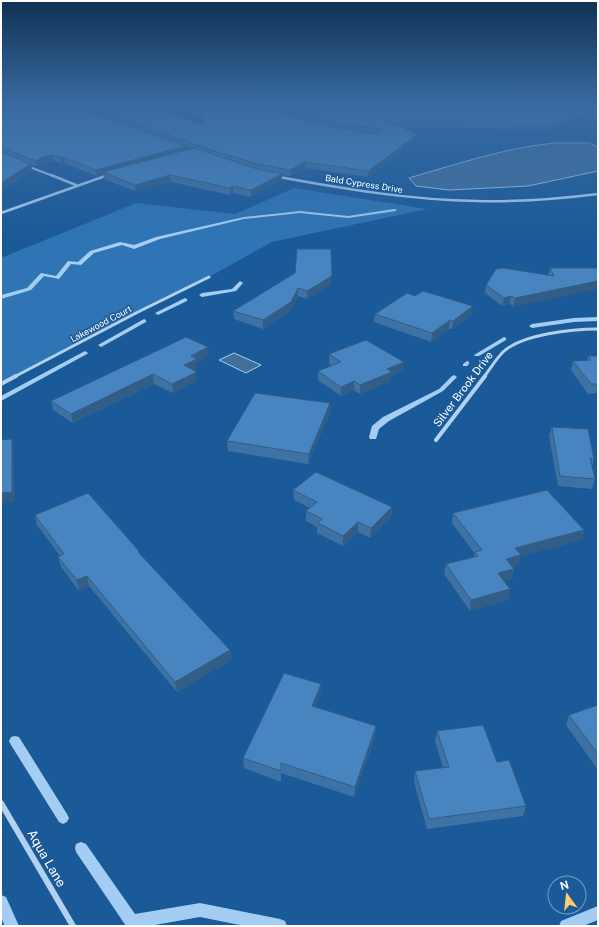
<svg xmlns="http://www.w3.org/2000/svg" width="599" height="927" font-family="'Public Sans',sans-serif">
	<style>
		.green { fill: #2f74b5 }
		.water { fill: #426e9a; stroke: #a3cdf2 }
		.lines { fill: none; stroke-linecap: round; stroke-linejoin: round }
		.stream { fill: #a3cdf2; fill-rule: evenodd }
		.street-far4 { stroke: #b0d1f0; stroke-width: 2 }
		.street-far3 { stroke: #b0d1f0; stroke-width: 2.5 }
		.street-far2 { stroke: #b0d1f0; stroke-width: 3 }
		.street-far1 { stroke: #b0d1f0; stroke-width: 4 }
		.street { stroke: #b0d1f0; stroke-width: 6 }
		.wall { fill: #3e72a5; fill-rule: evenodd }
		.shaded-wall { fill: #325d86 }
		.building { fill: #4885c0; stroke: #325d86 }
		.labels { text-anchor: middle; stroke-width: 3; stroke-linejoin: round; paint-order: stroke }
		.far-street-label { font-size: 9px; fill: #fff; stroke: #1b5a98 }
		.street-label { font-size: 11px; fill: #fff; stroke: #1b5a98 }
		.near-street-label { font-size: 13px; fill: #fff; stroke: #1b5a98 }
	</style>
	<rect width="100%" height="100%" fill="#1b5a98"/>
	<path class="green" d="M294 188 427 209 272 242 209 277 176 293 1 384V258L136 203 235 214Z"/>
	<path class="water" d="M554 143H589L598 147V171L528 186 449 190 416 186 409 178C457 164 505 148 554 143Z
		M234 353 261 365 246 373 219 360Z"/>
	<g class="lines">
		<path class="stream" d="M394 209H396V211L348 218 300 213 244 219 160 239 134 249 122 245 94 253 81 265 71 264 59 279 44 276 31 290 1 299V295L27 288 41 273 56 276 68 261 78 262 90 251 120 242 134 245 156 237 244 217 300 211 348 216Z
			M240 281 243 283 236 291 202 297 199 295 202 293 232 289Z
			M185 298 187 299V301L160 314 158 315 155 313Z
			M598 317V321L574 322 532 328 529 326 532 324 574 318Z
			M144 319 146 320V322L103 346 101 347 98 345Z
			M504 337 506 338V340L479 356H475L474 355Z
			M85 351 88 353 87 354 1 401V396Z
			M467 361 469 362V364L467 366H463V364Z
			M454 375 457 377 443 391 389 421 379 429 376 439H370L369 437 372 426 383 417 439 389 452 376Z
			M15 736 19 737 67 814 69 818 67 822 63 824 59 822 11 745 9 741 11 737Z
			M81 842 86 844 135 914 200 903 280 919 285 921 287 926H245L200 917 149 926H126L76 852 75 848 76 844Z
			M1 895 6 897 19 926H5L1 918Z
			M598 906V920L583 926H559L561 921Z"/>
		<path class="street-far4" d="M279 106 277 109 279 113
			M27 166 53 176
			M105 176 108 175"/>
		<path class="street-far3" d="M51 175 76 185
			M279 177C345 189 410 200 477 201 518 202 558 199 598 194
			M1 213 108 175"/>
		<path class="street-far2" d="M14 377 138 312 209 277
			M484 377C490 369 496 359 503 352 522 334 573 329 598 329"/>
		<path class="street-far1" d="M1 384 16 376
			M436 440 485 376"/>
		<path class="street" d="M1 803 73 926"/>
	</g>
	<path class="wall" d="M1 106H150L201 124 203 121 189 112V106H276V108L289 115 294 116 280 110V106H598V121L591 119 552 129 402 128 417 139 368 177 305 168 290 176 282 175V180L251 197 233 193 230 195 171 182 135 191 104 179 103 174 96 176 64 163 61 164 54 161 43 164 37 167 31 165 32 171 1 191ZM186 146 193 149 186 150Z
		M550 268H598L513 307 510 304 502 306 485 293 486 285 548 275Z
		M295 273 331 284 307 299 298 296 291 310 263 329 234 319 233 311Z
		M375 314H472L452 329H449L431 342 374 322Z
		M329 354 403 371 391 376V381L360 394 354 390 341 396 318 380V371L332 366 329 363Z
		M209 356 197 362V368L193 370 197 380 173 393 154 384 73 423 53 410 51 401Z
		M588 356H598V393L588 394 571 370 573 361H587Z
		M330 412 308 464 228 451 227 441Z
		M552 427 594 459 592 467 595 479 592 489 558 486 549 436Z
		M293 490 392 507 391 517 370 538 358 532 343 546 317 533V527L306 521V511L310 508 294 500Z
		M453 513 584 530 582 540 520 556 518 565 512 567 514 569 512 579 504 581 510 589 508 600 470 611 444 574 446 564 474 557 475 554 452 523Z
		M35 515 139 554 230 650 231 660 177 692 89 586 79 591 61 567 58 557 60 556 37 525Z
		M321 684V695L315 707 376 726 375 737 354 797 281 773V782L244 768 243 758Z
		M598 696V704L596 702Z
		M598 705V770L566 725 569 715Z
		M437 731 497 762 526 806 523 816 427 829 414 782 415 771 443 768 435 741Z"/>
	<path class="shaded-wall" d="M1 106H22L1 108Z
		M593 113 591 119 552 129 553 124Z
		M418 134 417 139 368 177V171Z
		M186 146 187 152 103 172V174L96 176V170Z
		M53 155 54 161 43 164 37 167 36 161 41 158Z
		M63 157 64 163 61 164 60 158Z
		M305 162V168L290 176V170Z
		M31 164 32 171 1 191V183Z
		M282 174V180L251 197V190Z
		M170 175 171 182 135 191V185Z
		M233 186V193L230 195V188Z
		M332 276 331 284 307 299V291Z
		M598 281V289L513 307 515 298Z
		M298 288V296L291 310 263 329V320Z
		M511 296 510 304 502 306 504 298Z
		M473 306 472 314 452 329 453 321Z
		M450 320 449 329 431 342 432 333Z
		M208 347 209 356 197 362V368L185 374 184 365 191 356Z
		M404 362 403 371 391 376V381L360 394V385L387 369Z
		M197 372V380L173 393 172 384Z
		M153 374 154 384 73 423 71 414Z
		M354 381V390L341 396V387Z
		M330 403V412L308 464 309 454Z
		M12 439 14 448 15 501 1 504V493Z
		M392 507 391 517 370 538 371 528Z
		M358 522V532L343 546V536Z
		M584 530 582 540 520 556 518 565 504 569 506 559 515 548Z
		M514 569 512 579 496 584 498 573Z
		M87 576 89 586 79 591 77 580Z
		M510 589 508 600 470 611 471 600Z
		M230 650 231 660 177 692 175 682Z
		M321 684V695L311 717 312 706Z
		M376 726 375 737 354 797 355 787Z"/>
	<path class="building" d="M19 106H72L186 146 96 170 63 157 60 158 53 155 41 158 36 161 1 148V108Z
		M87 106H150L201 124 204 117 188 106H275L276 108 289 115 327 126 378 134 381 132 379 129 340 124 303 115 282 106H598V115L593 113 553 124 387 122 418 134 368 171 305 162 290 170 258 164 220 153Z
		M194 148 257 169 282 174 251 190 233 186 230 188 170 175 135 185 103 172Z
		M1 152 31 164 1 183Z
		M297 249H331L332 276 307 291 298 288 291 302 263 320 233 311 295 273Z
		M503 268 554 276 550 268H598V281L515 298 511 296 504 298 486 285 496 269Z
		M423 291 473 306 453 321 450 320 432 333 375 314 407 293 415 296Z
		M186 337 208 347 191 356 197 359 184 365 197 372 172 384 153 374 71 414 51 401Z
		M366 340 404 362 387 369 392 372 360 385 354 381 341 387 318 371 341 362 329 354Z
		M588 356H598V384H591L573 361 591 360Z
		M255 393 330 403 309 454 227 441Z
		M552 427 588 429 594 459 590 458 595 479 560 476Z
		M12 439V492L1 493V440Z
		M316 472 392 507 371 528 358 522 343 536 318 523 322 519 306 511 317 502 293 490Z
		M547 490 584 530 515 548 521 555 506 559 514 569 498 573 510 589 471 600 446 564 478 556 475 552 482 550 453 513Z
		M88 493 139 551 138 552 230 650 175 682 87 576 77 580 58 557 64 554 35 515Z
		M284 673 321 684 312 706 376 726 355 787 281 763V771L243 758Z
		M598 705V754L569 715Z
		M483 725 497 762 509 760 526 806 429 819 415 771 449 767 437 731Z"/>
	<linearGradient id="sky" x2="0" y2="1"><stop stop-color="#0f3254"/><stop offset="0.45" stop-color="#396ba2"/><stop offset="1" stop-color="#396ba2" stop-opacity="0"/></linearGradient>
	<rect width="599" height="235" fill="url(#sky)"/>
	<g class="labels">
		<g class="far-street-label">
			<text transform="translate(364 184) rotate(9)" y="3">Bald Cypress Drive</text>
			<text transform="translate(101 324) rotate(-28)" y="3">Lakewood Court</text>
		</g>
		<g class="street-label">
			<text transform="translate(463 389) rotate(-53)" y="4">Silver Brook Drive</text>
		</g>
		<g class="near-street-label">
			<text transform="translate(47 858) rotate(60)" y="5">Aqua Lane</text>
		</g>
	</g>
	<rect width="599" height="927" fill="none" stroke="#ffffff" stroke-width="4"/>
	<g transform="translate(567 895) rotate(345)"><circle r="19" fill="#1b5a98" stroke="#769cc1"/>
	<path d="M0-3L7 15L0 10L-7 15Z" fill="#ffcc6f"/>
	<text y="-6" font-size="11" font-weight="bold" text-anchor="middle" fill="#ffffff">N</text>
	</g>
</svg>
